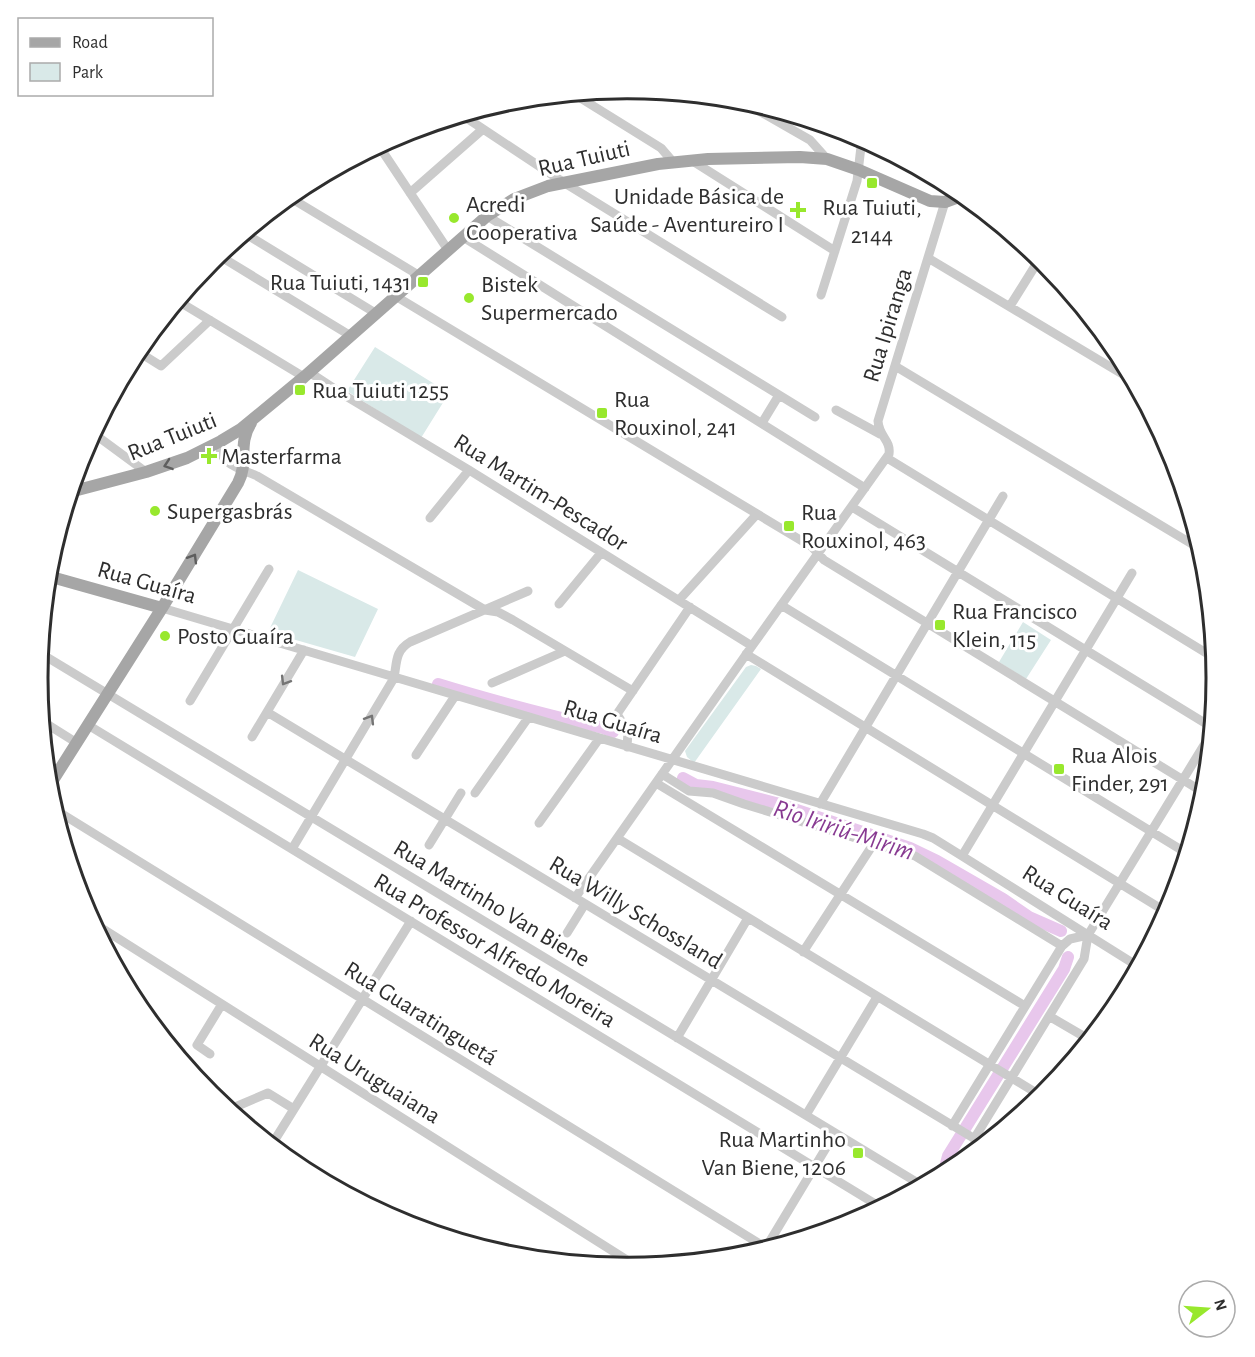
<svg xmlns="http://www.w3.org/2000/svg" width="1255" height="1357" font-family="'Alegreya Sans',sans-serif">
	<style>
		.green { fill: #d9e9e8 }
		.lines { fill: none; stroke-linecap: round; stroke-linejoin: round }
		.river { stroke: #e8c7ec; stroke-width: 12 }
		.minor { stroke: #cbcbcb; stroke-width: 9 }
		.major { stroke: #a6a6a6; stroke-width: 12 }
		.oneway { stroke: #5e5e5e }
		.oneway2 { stroke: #757575 }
		.poi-dot { fill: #98e82d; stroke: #fff; stroke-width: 2 }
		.labels { text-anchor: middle; stroke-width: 6; stroke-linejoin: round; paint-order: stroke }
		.street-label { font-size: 24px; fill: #2e2e2e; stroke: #fff }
		.poi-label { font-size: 24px; fill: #2e2e2e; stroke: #fff; text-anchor: start }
		.water-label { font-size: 26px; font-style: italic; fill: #883b92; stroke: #fff }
		.rim { fill: none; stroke: #2e2e2e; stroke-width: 3 }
	</style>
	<rect width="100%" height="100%" fill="#fff"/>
	<path class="green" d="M375 347 449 393 421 438 347 391Z
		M298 570 378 609 355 657 268 632Z
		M1023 622 1051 640 1026 679 999 662Z
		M751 665 756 666 761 669 694 763 687 757 685 751 746 667Z"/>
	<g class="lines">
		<path class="river" d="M438 684C493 701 548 715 603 728L613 732
			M683 778 696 785 713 787 776 803 910 848 937 861 1003 899 1029 917 1061 931
			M946 1174 944 1171 948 1156 1064 969 1068 957"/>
		<path class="minor" d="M574 94 661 148 673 162
			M740 100 810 140 827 159
			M462 115 563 182 782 317
			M379 146 448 250
			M691 160 835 251
			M410 193 483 129
			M289 197 420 276
			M487 216 815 417
			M244 233 377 314
			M463 237 865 488
			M218 255 351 336
			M928 258 1134 381
			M821 295 857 181 862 138
			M397 297 812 547 824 560 1206 794
			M178 301 304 377
			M1010 306 1040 258
			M137 351 161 366 210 320
			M895 366 1202 550
			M309 372 344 395 469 470 752 646
			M836 410 880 434
			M762 423 779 395
			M93 433 146 472
			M221 441C215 464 242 469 257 476L485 610 498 612 513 620 633 691
			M887 458 1216 659
			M852 507 1213 728
			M430 518 469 470
			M679 600 757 514
			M559 604 601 553
			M781 605 1188 854
			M162 608 923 834 933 838 962 856 1139 967
			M40 653 923 1186
			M746 654 1168 913
			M492 683 565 651
			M190 701 269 569
			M267 712 985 1145
			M42 721 77 743
			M88 725 882 1208
			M252 737 304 650
			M627 747 628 732 617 714 690 607
			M416 755 455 696
			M662 774 689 791 713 793 744 804 915 856 1062 946
			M656 783 1025 1006
			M475 793 528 718
			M820 804 1003 496
			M54 809 768 1249
			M539 823 599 739
			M617 838 1043 1097
			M429 845 461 793
			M292 849 394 678C397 662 395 651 410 642L528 591
			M962 856 1132 573
			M575 898 752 646 889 454C891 440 879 437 878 421L945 202
			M92 922 638 1267
			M567 933 585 904
			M803 952 874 843
			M1049 1016 1090 1040
			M677 1038 748 918
			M210 1054 197 1045 222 1004
			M228 1110 268 1093 294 1109
			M806 1115 877 997
			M952 1126 1062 946 1070 939 1088 935
			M974 1139 1084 959 1088 935 1212 732
			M271 1146 411 921
			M764 1251 835 1133"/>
		<path class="major" d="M70 492 146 472 187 458 221 441 241 429 304 377 487 216 514 199 548 186 658 164 708 159 800 157 827 159 859 170 930 201 945 202 964 195
			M48 576 162 608
			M48 788 162 608 238 483C249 462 237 445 251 423"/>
	</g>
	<defs><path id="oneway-chevron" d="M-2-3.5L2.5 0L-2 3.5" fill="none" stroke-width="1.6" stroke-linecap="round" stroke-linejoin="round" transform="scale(1.5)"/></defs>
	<g class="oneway">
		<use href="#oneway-chevron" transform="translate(168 465) rotate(161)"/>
		<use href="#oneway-chevron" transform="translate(193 558) rotate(-59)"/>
	</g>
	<g class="oneway2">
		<use href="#oneway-chevron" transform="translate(285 681) rotate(121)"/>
		<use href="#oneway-chevron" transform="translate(370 719) rotate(-59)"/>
	</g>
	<g class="poi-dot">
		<rect x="866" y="177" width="12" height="12" rx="3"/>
		<path d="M795 201h6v6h6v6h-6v6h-6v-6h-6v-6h6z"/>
		<circle cx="454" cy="218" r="6"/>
		<rect x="417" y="276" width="12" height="12" rx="3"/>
		<circle cx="469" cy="298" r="6"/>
		<rect x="294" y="384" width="12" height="12" rx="3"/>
		<rect x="596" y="407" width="12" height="12" rx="3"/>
		<path d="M206 447h6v6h6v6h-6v6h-6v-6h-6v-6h6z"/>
		<circle cx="155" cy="511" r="6"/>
		<rect x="783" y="520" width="12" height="12" rx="3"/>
		<rect x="934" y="619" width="12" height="12" rx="3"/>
		<circle cx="165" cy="636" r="6"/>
		<rect x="1053" y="763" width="12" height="12" rx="3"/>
		<rect x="852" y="1147" width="12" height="12" rx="3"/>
	</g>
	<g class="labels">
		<g class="street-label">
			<text transform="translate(584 158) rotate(-13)" y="8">Rua Tuiuti</text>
			<text transform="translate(887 325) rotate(-73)" y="8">Rua Ipiranga</text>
			<text transform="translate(172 436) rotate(-22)" y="8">Rua Tuiuti</text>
			<text transform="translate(541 492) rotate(32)" y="8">Rua Martim-Pescador</text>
			<text transform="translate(147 582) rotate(16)" y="8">Rua Guaíra</text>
			<text transform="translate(613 721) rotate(17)" y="8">Rua Guaíra</text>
			<text transform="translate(1068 897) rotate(32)" y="8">Rua Guaíra</text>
			<text transform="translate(492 903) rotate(31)" y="8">Rua Martinho Van Biene</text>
			<text transform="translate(636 912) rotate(31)" y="8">Rua Willy Schossland</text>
			<text transform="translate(495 950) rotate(31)" y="8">Rua Professor Alfredo Moreira</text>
			<text transform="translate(421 1013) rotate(32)" y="8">Rua Guaratinguetá</text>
			<text transform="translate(375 1078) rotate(32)" y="8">Rua Uruguaiana</text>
		</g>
		<g class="poi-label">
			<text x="784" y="204" text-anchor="end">Unidade Básica de<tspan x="784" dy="28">Saúde - Aventureiro I</tspan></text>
			<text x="466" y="212">Acredi<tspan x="466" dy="28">Cooperativa</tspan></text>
			<text x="872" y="215" text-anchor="middle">Rua Tuiuti,<tspan x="872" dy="28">2144</tspan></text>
			<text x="411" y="290" text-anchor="end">Rua Tuiuti, 1431</text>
			<text x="481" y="292">Bistek<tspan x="481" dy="28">Supermercado</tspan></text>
			<text x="312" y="398">Rua Tuiuti 1255</text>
			<text x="614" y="407">Rua<tspan x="614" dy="28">Rouxinol, 241</tspan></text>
			<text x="221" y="464">Masterfarma</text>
			<text x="167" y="519">Supergasbrás</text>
			<text x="801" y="520">Rua<tspan x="801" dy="28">Rouxinol, 463</tspan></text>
			<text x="952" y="619">Rua Francisco<tspan x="952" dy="28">Klein, 115</tspan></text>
			<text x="177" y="644">Posto Guaíra</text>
			<text x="1071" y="763">Rua Alois<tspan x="1071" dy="28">Finder, 291</tspan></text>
			<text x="846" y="1147" text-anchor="end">Rua Martinho<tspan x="846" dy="28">Van Biene, 1206</tspan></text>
		</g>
		<g class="water-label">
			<text transform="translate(844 829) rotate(18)" y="9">Rio Iririú-Mirim</text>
		</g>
	</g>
	<path d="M0 0H1255V1357H0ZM48 678a579 579 0 1 1 1158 0a579 579 0 1 1-1158 0Z" fill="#fff" fill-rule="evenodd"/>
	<path class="rim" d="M48 678a579 579 0 1 1 1158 0a579 579 0 1 1-1158 0Z"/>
	<rect x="18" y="18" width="195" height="78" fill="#ffffff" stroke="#ababab" stroke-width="1.5"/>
	<rect x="30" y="38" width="30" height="9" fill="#a6a6a6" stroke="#ababab" stroke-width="1.5"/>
	<text x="72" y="48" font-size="18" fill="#2e2e2e">Road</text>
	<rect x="30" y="63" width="30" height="18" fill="#d9e9e8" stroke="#ababab" stroke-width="1.5"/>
	<text x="72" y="78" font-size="18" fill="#2e2e2e">Park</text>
	<g transform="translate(1207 1309) rotate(73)"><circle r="28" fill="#ffffff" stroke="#ababab" stroke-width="1.5"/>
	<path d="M0-4.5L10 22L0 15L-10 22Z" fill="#98e82d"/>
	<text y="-9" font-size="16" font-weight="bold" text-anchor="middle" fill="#2e2e2e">N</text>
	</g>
</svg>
